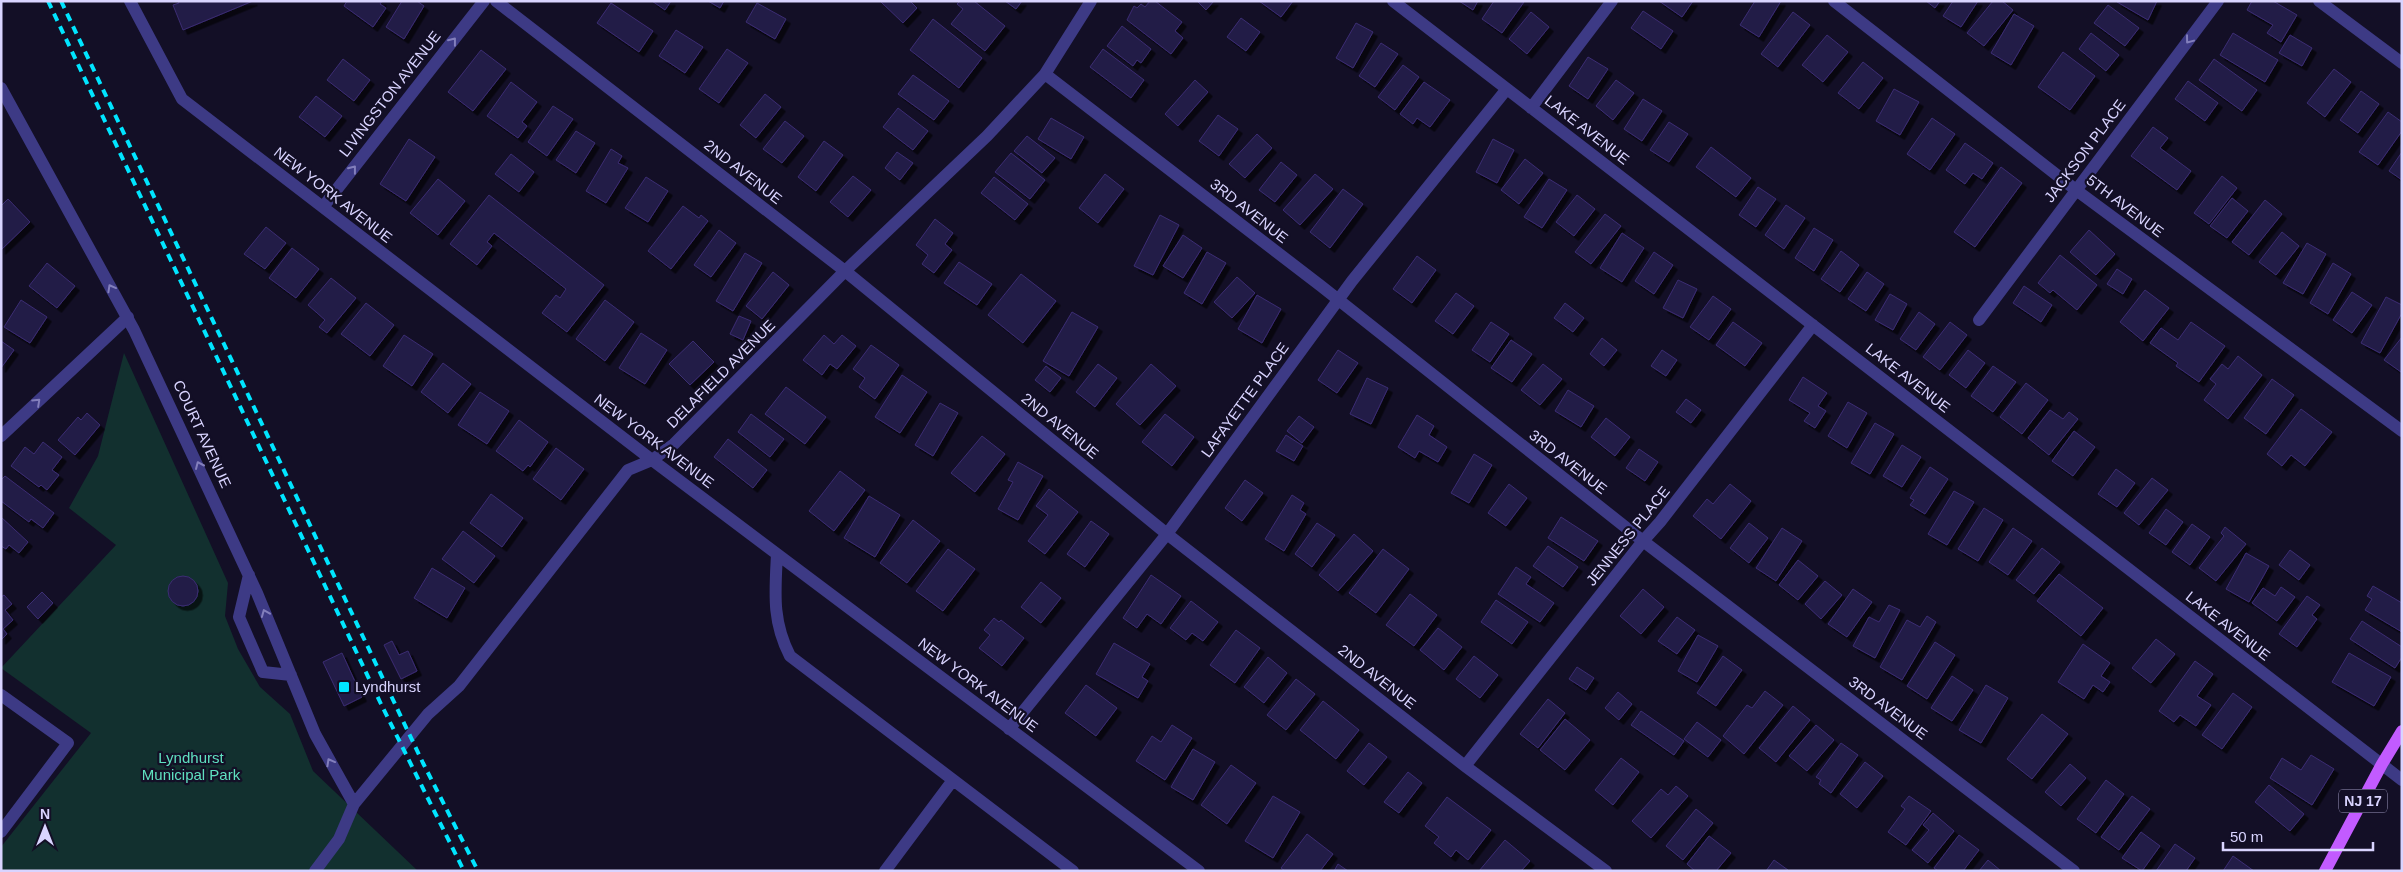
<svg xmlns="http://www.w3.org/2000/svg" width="2403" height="872" font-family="Arial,sans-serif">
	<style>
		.green { fill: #12302f }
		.building { fill: #241b47; stroke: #3b2d73; filter: url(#shadow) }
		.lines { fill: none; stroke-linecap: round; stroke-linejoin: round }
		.minor { stroke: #3d3a85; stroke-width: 12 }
		.major { stroke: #c25bff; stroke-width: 12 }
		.rail { stroke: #00e5ff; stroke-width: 4; stroke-dasharray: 8 6; stroke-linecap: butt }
		.oneway { stroke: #837fbc }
		.poi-dot { fill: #00e5ff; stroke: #130f26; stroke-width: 2 }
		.labels { text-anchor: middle; stroke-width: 4.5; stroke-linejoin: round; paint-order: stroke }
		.shield { fill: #130f26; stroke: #9e99be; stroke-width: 1 }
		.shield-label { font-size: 14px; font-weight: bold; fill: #d9d4ff }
		.street-label { font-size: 15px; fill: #d9d4ff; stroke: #130f26 }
		.poi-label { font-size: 15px; fill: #d9d4ff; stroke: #130f26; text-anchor: start }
		.park-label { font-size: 15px; fill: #5fe0c0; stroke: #130f26 }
	</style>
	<defs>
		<filter id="shadow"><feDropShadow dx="4.5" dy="4.5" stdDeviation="0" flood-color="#0009"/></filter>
	</defs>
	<rect width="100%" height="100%" fill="#130f26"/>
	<path class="green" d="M124 353 228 583 225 616 238 649 260 687 290 714 313 771 418 871H1V847L91 733 1 668 116 545 69 508 98 456Z"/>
	<path class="building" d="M178 1H253L183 30 173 5 179 3Z
		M347 1H382L380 4 386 8 373 27 344 6Z
		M402 1H417L424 6 404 39 386 27Z
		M652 1H671L665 10Z
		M708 1H724L720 8Z
		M880 1H910L917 8 903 23Z
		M960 1H974L1005 26 985 51 951 24 963 9 957 4Z
		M1005 1H1022L1016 9Z
		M1150 1H1155L1182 22 1175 31 1183 38 1171 54 1127 20 1134 6 1137 8 1141 4 1145 7Z
		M1197 1H1214L1206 10Z
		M1259 1H1293L1281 17Z
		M1459 1H1478L1473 10Z
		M1494 1 1524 2 1502 33 1482 19Z
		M1659 1H1693L1682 17Z
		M1755 1H1781L1759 37 1740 25Z
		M1926 1H1940L1935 8Z
		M1953 1H1978L1961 27 1943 16Z
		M1993 1H2002L2013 10 1984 46 1967 33Z
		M2157 1 2148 20 2117 2 2118 1Z
		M2252 1H2273L2297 15 2281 42 2267 33 2273 25 2247 10Z
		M611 3 653 31 639 52 597 23Z
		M757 3 786 19 775 39 746 22Z
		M2108 5 2139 28 2125 46 2094 23Z
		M1643 11 1673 31 1661 49 1631 28Z
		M1531 12 1549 27 1527 54 1509 39Z
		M1793 12 1810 25 1778 67 1761 54Z
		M2014 14 2034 26 2011 65 1991 53Z
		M1241 18 1260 32 1246 51 1227 37Z
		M933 19 982 58 959 88 910 50Z
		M1356 23 1373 32 1353 68 1336 58Z
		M1122 26 1151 49 1141 63 1137 60 1133 66 1107 46Z
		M676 30 703 47 685 73 659 56Z
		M2091 33 2119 55 2106 71 2079 49Z
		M2233 33 2278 60 2265 82 2220 55Z
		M1827 35 1848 52 1823 82 1802 65Z
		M2290 35 2312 48 2302 66 2279 53Z
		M1381 43 1398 54 1375 87 1359 76Z
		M727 49 748 63 719 103 699 89Z
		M1103 49 1144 80 1131 98 1090 67Z
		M481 50 506 69 473 111 448 92Z
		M2063 52 2095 76 2070 110 2038 87Z
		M1588 57 1608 69 1588 99 1569 86Z
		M343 59 370 80 354 101 327 80Z
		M2214 59 2257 90 2242 111 2199 80Z
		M1863 62 1883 78 1859 109 1838 93Z
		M1403 65 1419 77 1395 110 1378 97Z
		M2334 69 2351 82 2325 117 2307 103Z
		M913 75 949 101 934 120 898 94Z
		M1195 80 1208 92 1178 126 1165 114Z
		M1616 80 1634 93 1613 120 1596 106Z
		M2188 81 2218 103 2205 121 2175 99Z
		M511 82 537 102 522 122 527 126 518 138 487 116Z
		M1424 82 1450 100 1430 127 1417 118 1413 124 1400 114Z
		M1894 89 1919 102 1900 135 1876 121Z
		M2361 91 2379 104 2358 133 2340 120Z
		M765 94 781 107 756 138 740 125Z
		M316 96 342 116 325 137 299 117Z
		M1643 99 1662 111 1642 141 1624 129Z
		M553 106 573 119 547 156 528 142Z
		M898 108 928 131 913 150 883 127Z
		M2388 112 2402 122V131L2378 165 2359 152Z
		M1218 115 1238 129 1219 156 1199 141Z
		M1051 118 1084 137 1071 159 1038 139Z
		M1932 118 1955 134 1930 170 1907 154Z
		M785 121 804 136 782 163 763 149Z
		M1669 122 1688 134 1669 162 1650 150Z
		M2153 127 2168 138 2160 148 2191 171 2177 190 2131 156Z
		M576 131 595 143 576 173 556 160Z
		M1257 134 1272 148 1245 178 1229 164Z
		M1027 136 1055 158 1042 173 1014 151Z
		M409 139 435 157 406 201 380 184Z
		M1493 139 1514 150 1497 183 1476 172Z
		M824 141 843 155 816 191 798 177Z
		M1965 143 1993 163 1982 179 1973 173 1965 184 1946 170Z
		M1711 147 1751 178 1736 197 1696 167Z
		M611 149 622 156 618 163 628 168 606 203 586 191Z
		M897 152 913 163 900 180 885 168Z
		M2402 152V180L2389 171Z
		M1011 153 1045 180 1030 199 995 172Z
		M511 154 534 172 519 192 495 174Z
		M1525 159 1543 173 1519 204 1501 190Z
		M1281 162 1297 175 1275 202 1259 190Z
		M2001 167 2022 183 1975 247 1954 232Z
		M1105 174 1124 189 1098 223 1079 208Z
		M1315 174 1333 189 1300 225 1283 210Z
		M853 176 871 190 848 217 830 202Z
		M2222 176 2237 188 2209 224 2194 213Z
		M646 177 668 191 648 222 625 208Z
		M994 177 1028 204 1015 220 981 193Z
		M438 179 465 201 438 235 410 213Z
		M1549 179 1567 190 1542 228 1524 217Z
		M1758 187 1776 199 1756 227 1739 215Z
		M1343 189 1363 204 1330 248 1310 232Z
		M489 195 604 285 567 332 542 313 556 295 560 298 566 289 494 233 487 242 492 246 477 265 450 244Z
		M1577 195 1595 209 1574 236 1556 222Z
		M2232 198 2248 211 2227 238 2210 226Z
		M8 199 30 222 1 250V206Z
		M2265 200 2282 214 2249 255 2232 242Z
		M1786 205 1805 218 1784 249 1765 235Z
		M683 206 699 218 701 215 708 221 671 269 648 251Z
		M1605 214 1621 226 1591 264 1575 252Z
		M1160 215 1179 225 1153 275 1134 266Z
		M935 219 953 233 945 244 952 250 934 273 922 264 928 255 916 245Z
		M266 227 286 243 265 269 244 254Z
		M1814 228 1833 240 1814 271 1795 258Z
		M719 230 736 243 711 277 694 265Z
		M2089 230 2115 254 2096 275 2070 252Z
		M2282 232 2299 246 2276 275 2259 262Z
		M1622 233 1644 248 1622 282 1600 268Z
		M1183 235 1202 248 1183 278 1163 266Z
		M2307 243 2326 254 2303 294 2283 283Z
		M292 248 319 269 296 298 269 278Z
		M1841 251 1859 265 1840 292 1821 279Z
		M1207 252 1226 263 1202 304 1184 293Z
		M1654 252 1673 265 1654 294 1635 281Z
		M745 253 762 263 733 311 716 301Z
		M2060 255 2097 285 2077 310 2053 290 2050 293 2038 283Z
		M1417 256 1436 270 1412 303 1393 289Z
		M959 262 992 284 977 305 944 283Z
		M47 263 75 286 57 308 29 286Z
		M2333 263 2351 274 2328 314 2310 303Z
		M2117 269 2132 279 2123 294 2107 284Z
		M773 272 789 285 762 319 746 306Z
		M1867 272 1884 284 1866 311 1848 299Z
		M1021 274 1056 301 1023 343 988 315Z
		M1237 277 1255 293 1232 318 1214 302Z
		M331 278 356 298 327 333 319 327 325 320 308 305Z
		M1678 280 1697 289 1683 318 1663 308Z
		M2024 286 2052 305 2041 322 2013 303Z
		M2145 290 2169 308 2143 341 2120 322Z
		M2352 292 2372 305 2352 333 2333 320Z
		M1456 293 1474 306 1453 334 1435 321Z
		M1890 294 1907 304 1893 330 1875 320Z
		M1257 295 1281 309 1262 343 1238 329Z
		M1713 296 1731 309 1709 340 1690 327Z
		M2386 297 2402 305V313L2380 353 2361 343Z
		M21 300 47 317 30 343 4 327Z
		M605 300 634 322 605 361 576 339Z
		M366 303 394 325 370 356 341 334Z
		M1565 303 1584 318 1573 332 1554 318Z
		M1072 312 1098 327 1069 376 1043 361Z
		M1919 312 1935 324 1916 350 1900 339Z
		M739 316 751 321 743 340 730 334Z
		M1491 322 1509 334 1490 362 1472 350Z
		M1733 322 1762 343 1745 366 1716 345Z
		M1950 322 1967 335 1940 370 1923 357Z
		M2191 322 2225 346 2199 382 2176 366 2178 363 2150 343 2161 328 2178 340Z
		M641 333 667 350 645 384 619 368Z
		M404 335 433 354 412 386 383 366Z
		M824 335 834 344 842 335 856 346 837 369 830 364 822 375 803 360Z
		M2402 337V372H2401L2384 360Z
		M1602 338 1617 350 1604 366 1590 354Z
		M1511 340 1532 354 1512 382 1491 368Z
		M1 341 14 350 1 368Z
		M693 341 714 362 690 385 669 364Z
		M871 345 899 365 875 399 859 387 865 378 853 369Z
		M1338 350 1358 363 1337 393 1318 380Z
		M1662 350 1677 360 1666 376 1651 366Z
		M1968 350 1985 363 1966 388 1949 375Z
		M2238 356 2262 375 2228 419 2204 400 2216 384 2210 379 2222 364 2228 369Z
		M443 363 471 384 448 413 421 392Z
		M1098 364 1117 378 1095 407 1076 392Z
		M1151 364 1176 386 1140 425 1116 404Z
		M1543 364 1562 379 1540 405 1521 390Z
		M1046 366 1061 378 1050 392 1035 380Z
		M1993 366 2016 382 1993 412 1971 396Z
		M902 375 927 392 900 433 875 417Z
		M1803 377 1827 393 1818 406 1826 411 1815 428 1804 421 1810 413 1789 400Z
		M1367 378 1388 388 1371 424 1350 414Z
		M2272 379 2294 395 2266 434 2244 418Z
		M2026 383 2048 400 2022 434 2000 417Z
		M786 387 826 417 805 444 765 414Z
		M1568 390 1594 406 1581 427 1555 411Z
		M480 392 509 411 487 444 458 425Z
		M1686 399 1701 410 1691 423 1676 412Z
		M1848 402 1867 413 1847 448 1828 436Z
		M940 403 958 413 933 456 915 445Z
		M2301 409 2332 432 2305 466 2291 455 2282 466 2267 454Z
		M2050 410 2063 419 2069 412 2078 419 2049 455 2028 438Z
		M87 413 100 425 75 455 58 440 78 417 81 420Z
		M751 414 784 439 770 457 738 432Z
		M1165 414 1194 437 1172 466 1142 442Z
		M1417 415 1434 426 1429 435 1447 447 1438 462 1419 451 1415 458 1398 447Z
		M1299 416 1314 427 1302 443 1287 431Z
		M1606 418 1630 437 1615 456 1591 437Z
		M519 420 548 442 530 467 528 465 523 471 496 451Z
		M1875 423 1894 434 1870 474 1851 463Z
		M2074 431 2095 447 2073 476 2052 461Z
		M1286 435 1303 446 1294 461 1276 451Z
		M982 436 1005 454 975 492 951 473Z
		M728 439 767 470 753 488 714 457Z
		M43 442 62 457 52 470 59 475 47 490 41 485 39 487 11 466 25 447 34 454Z
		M1902 445 1921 457 1902 487 1883 476Z
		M556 448 584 469 561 500 533 479Z
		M1639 449 1658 462 1645 481 1626 468Z
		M1474 454 1492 465 1469 503 1451 493Z
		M1018 462 1043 476 1018 520 998 509 1013 482 1008 480Z
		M1930 467 1948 479 1925 514 1910 505 1914 500 1910 498Z
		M2116 469 2135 483 2117 507 2098 494Z
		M840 471 865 490 834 531 809 511Z
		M5 476 54 513 43 528 31 519 29 522 1 501V480Z
		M2152 478 2168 490 2139 525 2124 513Z
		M1245 480 1263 493 1242 521 1225 508Z
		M1509 484 1527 498 1506 526 1488 513Z
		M1730 484 1751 501 1721 539 1693 516 1707 499 1713 504Z
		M1049 489 1078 512 1045 554 1028 541 1048 515 1036 506Z
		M1954 491 1974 502 1947 545 1928 534Z
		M491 494 523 518 502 547 470 523Z
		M1292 495 1304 503 1300 510 1306 514 1284 551 1265 539Z
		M869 496 900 515 875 557 844 538Z
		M1984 508 2003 520 1978 561 1958 549Z
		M2166 509 2183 522 2166 545 2149 533Z
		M1 517 28 542 19 553 9 545 6 549 1 546Z
		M1561 517 1598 541 1584 561 1548 538Z
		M913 520 940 541 907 583 880 563Z
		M1091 521 1109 534 1085 567 1067 554Z
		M1317 523 1335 535 1312 567 1295 554Z
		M1749 523 1768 538 1749 563 1730 548Z
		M2192 524 2210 537 2190 565 2172 552Z
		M2225 527 2246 544 2216 581 2199 568 2224 536 2221 533Z
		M1782 528 1802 541 1776 581 1756 568Z
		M2013 528 2032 541 2008 575 1989 562Z
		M463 531 495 556 474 583 442 559Z
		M1354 534 1373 551 1338 591 1319 575Z
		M1548 546 1578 567 1563 587 1533 566Z
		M2042 548 2060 562 2034 594 2016 580Z
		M948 549 975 569 943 611 916 591Z
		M1383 549 1409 569 1376 613 1349 593Z
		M2290 550 2310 565 2299 580 2279 565Z
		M2246 553 2269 566 2249 602 2226 589Z
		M1798 560 1818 576 1798 600 1779 585Z
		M1516 567 1531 577 1526 584 1554 603 1540 622 1498 594Z
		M432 568 465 588 447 618 414 598Z
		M2059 574 2103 608 2081 636 2037 601Z
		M1151 575 1181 596 1161 624 1147 614 1137 628 1123 618Z
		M168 591a15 15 0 1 1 30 0a15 15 0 1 1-30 0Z
		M1825 581 1842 595 1821 619 1805 604Z
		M1041 582 1061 598 1041 623 1021 607Z
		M2373 586 2402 603V632L2365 610 2372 599 2367 596Z
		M2281 587 2295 597 2277 621 2252 603 2263 588 2275 596Z
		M1643 589 1664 607 1641 634 1620 616Z
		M1853 589 1872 602 1847 637 1828 624Z
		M42 592 53 603 38 619 27 607Z
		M1410 594 1437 615 1414 646 1386 625Z
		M4 595 12 604 5 610 13 620 3 629 7 634 1 640V597Z
		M2307 596 2320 605 2312 615 2317 619 2297 647 2279 634Z
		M1496 600 1528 622 1512 644 1481 622Z
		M1191 601 1218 622 1203 641 1192 633 1186 640 1170 628Z
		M1889 605 1900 610 1875 658 1853 646 1869 617 1879 622Z
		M1927 616 1936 622 1902 680 1880 667 1907 620 1920 627Z
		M1677 617 1695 630 1677 654 1658 641Z
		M994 618 999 622 1001 620 1024 638 1002 666 979 648 990 635 984 630Z
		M2362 621 2402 647V657L2395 668 2350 639Z
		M1438 628 1462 647 1444 670 1420 650Z
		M1236 630 1260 648 1235 683 1210 665Z
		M1698 635 1718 646 1697 682 1678 671Z
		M2156 639 2175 654 2151 683 2132 668Z
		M392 641 399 655 408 651 417 671 401 679 384 645Z
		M1935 642 1955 655 1927 699 1907 686Z
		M1114 643 1150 664 1142 677 1148 681 1138 698 1096 674Z
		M2083 644 2110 663 2101 676 2110 682 2103 692 2093 685 2084 699 2058 682Z
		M342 653 362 697 344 706 323 662Z
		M2349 653 2391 677 2374 706 2332 682Z
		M1474 656 1498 675 1480 698 1456 679Z
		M1723 656 1742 670 1716 706 1697 693Z
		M1268 657 1287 673 1264 703 1244 687Z
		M2195 661 2213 674 2197 696 2211 705 2196 726 2180 715 2174 722 2159 711Z
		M1577 667 1594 678 1586 690 1569 679Z
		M1952 676 1973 690 1952 721 1931 708Z
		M1296 679 1315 694 1286 730 1267 715Z
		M1086 685 1117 708 1096 736 1065 713Z
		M1986 685 2008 698 1981 743 1959 730Z
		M1765 691 1783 705 1744 754 1723 736 1747 705 1752 708Z
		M1618 692 1632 704 1619 720 1605 708Z
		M2233 693 2252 707 2222 749 2202 735Z
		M1548 699 1565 713 1538 748 1520 734Z
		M1323 701 1359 730 1336 759 1300 730Z
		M1793 706 1810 720 1776 762 1759 748Z
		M1641 711 1684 741 1674 755 1631 725Z
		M2042 714 2068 734 2032 779 2007 759Z
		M1565 719 1590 740 1565 770 1540 750Z
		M1697 722 1721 740 1708 757 1684 739Z
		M1172 725 1192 738 1165 780 1136 761 1152 736 1161 742Z
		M1816 725 1834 740 1807 771 1789 756Z
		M1369 743 1387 757 1364 785 1347 771Z
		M1841 743 1858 755 1831 793 1819 784 1821 780 1816 777Z
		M1193 749 1215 762 1193 800 1171 787Z
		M2311 755 2334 769 2312 805 2270 778 2282 758 2301 770Z
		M1621 758 1639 772 1613 805 1595 790Z
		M1865 762 1883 776 1857 808 1840 794Z
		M2070 764 2086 778 2061 806 2045 792Z
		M1231 765 1256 783 1227 824 1201 805Z
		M1408 772 1422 783 1399 813 1384 802Z
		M2106 780 2124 794 2096 833 2077 819Z
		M2269 785 2304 814 2290 831 2255 802Z
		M1676 786 1688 796 1651 838 1632 821 1661 789 1668 795Z
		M1273 796 1300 812 1273 858 1245 841Z
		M1909 796 1931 811 1906 845 1888 832 1905 809 1901 806Z
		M2132 796 2150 809 2119 850 2101 837Z
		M1447 797 1491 830 1468 860 1456 850 1451 857 1434 843 1439 837 1425 826Z
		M1696 809 1713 823 1683 860 1666 846Z
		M1933 813 1954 831 1928 863 1912 850 1929 830 1923 825Z
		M2141 832 2160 846 2142 871 2122 858Z
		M1307 834 1333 854 1320 871H1285L1281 868Z
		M1959 835 1979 850 1963 871H1938L1934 868Z
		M1709 836 1731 853 1716 871H1695L1687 864Z
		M1505 840 1530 861 1521 871H1479Z
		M2175 844 2195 858 2186 871H2156Z
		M2233 856 2254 871H2223Z
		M1774 860 1788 870 1787 871H1766Z
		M1988 860 2001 871H1979Z
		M1338 864 1348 871H1334Z"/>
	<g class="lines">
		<path class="minor" d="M130 1 182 99 652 460 1199 871
			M496 1 845 271 1167 534 1465 766 1606 871
			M1393 1 2402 780
			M1834 1 2076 190 2402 431
			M2319 1 2402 63
			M1045 74 1321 286 1643 541 2074 871
			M1 88 134 330 257 593 315 734 354 804
			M1531 108 1612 1
			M323 207 484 1
			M1979 320 2218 1
			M1 436 128 317
			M777 554C775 593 772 621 790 656L1073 871
			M249 575 239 617 263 672 291 675
			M1 695 68 743 1 832
			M1009 729 1167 534 1352 281 1506 90
			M1465 766 1643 541 1660 522 1813 325
			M315 871 339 839 354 804 428 714 459 686 628 470 652 460 674 444 845 271 987 136 1045 74 1091 1
			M885 871 953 780"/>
		<path class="major" d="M2325 871 2382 764 2402 731"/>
		<path class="rail" d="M48 1 381 704 464 871
			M61 1 423 763 478 871"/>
	</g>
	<defs><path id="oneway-chevron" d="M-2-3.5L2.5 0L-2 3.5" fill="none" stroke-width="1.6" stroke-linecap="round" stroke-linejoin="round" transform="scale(1.25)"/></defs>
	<g class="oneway">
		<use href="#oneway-chevron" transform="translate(2189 40) rotate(127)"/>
		<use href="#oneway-chevron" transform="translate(453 41) rotate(-52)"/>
		<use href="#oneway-chevron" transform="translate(353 169) rotate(-52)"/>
		<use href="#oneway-chevron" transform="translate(111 288) rotate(-119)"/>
		<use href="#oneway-chevron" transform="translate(37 402) rotate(-43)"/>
		<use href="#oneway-chevron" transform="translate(199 465) rotate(-114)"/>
		<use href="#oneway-chevron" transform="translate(265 613) rotate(-112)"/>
		<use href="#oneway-chevron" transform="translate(330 762) rotate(-119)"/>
	</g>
	<rect class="poi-dot" x="338" y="681" width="12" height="12" rx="2.5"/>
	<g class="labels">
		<rect class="shield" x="2339" y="789.5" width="48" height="23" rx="4"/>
		<g class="shield-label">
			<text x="2363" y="806">NJ 17</text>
		</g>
		<g class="street-label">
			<text transform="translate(390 94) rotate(-52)" y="5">LIVINGSTON AVENUE</text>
			<text transform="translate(1587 130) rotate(38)" y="5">LAKE AVENUE</text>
			<text transform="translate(2085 151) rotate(-53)" y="5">JACKSON PLACE</text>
			<text transform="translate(743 172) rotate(38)" y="5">2ND AVENUE</text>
			<text transform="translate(333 195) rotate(38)" y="5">NEW YORK AVENUE</text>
			<text transform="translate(2125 206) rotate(37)" y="5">5TH AVENUE</text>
			<text transform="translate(1249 211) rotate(38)" y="5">3RD AVENUE</text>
			<text transform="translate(721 374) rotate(-45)" y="5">DELAFIELD AVENUE</text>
			<text transform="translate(1908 378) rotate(38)" y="5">LAKE AVENUE</text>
			<text transform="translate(1245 400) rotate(-54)" y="5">LAFAYETTE PLACE</text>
			<text transform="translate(1060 426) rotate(39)" y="5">2ND AVENUE</text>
			<text transform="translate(202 434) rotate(65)" y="5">COURT AVENUE</text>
			<text transform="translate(654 441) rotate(37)" y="5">NEW YORK AVENUE</text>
			<text transform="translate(1568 462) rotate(38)" y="5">3RD AVENUE</text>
			<text transform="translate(1628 536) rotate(-51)" y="5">JENNESS PLACE</text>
			<text transform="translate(2228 626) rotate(38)" y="5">LAKE AVENUE</text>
			<text transform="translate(1377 677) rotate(38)" y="5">2ND AVENUE</text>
			<text transform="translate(978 685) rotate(37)" y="5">NEW YORK AVENUE</text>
			<text transform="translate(1888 708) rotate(37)" y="5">3RD AVENUE</text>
		</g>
		<g class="poi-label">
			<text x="355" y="692">Lyndhurst</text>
		</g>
		<g class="park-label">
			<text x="191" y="763">Lyndhurst<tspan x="191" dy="17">Municipal Park</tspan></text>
		</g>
	</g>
	<rect width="2403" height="872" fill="none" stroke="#d9d4ff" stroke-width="5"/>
	<g transform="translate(45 827)" stroke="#130f26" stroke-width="4" paint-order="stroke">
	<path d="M0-4L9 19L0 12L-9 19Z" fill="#d9d4ff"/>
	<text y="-8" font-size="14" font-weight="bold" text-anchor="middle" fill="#d9d4ff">N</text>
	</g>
	<path d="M2223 842v8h150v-8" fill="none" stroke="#d9d4ff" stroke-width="2.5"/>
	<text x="2230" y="842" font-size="15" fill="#d9d4ff" stroke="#130f26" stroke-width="4" paint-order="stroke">50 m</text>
</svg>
